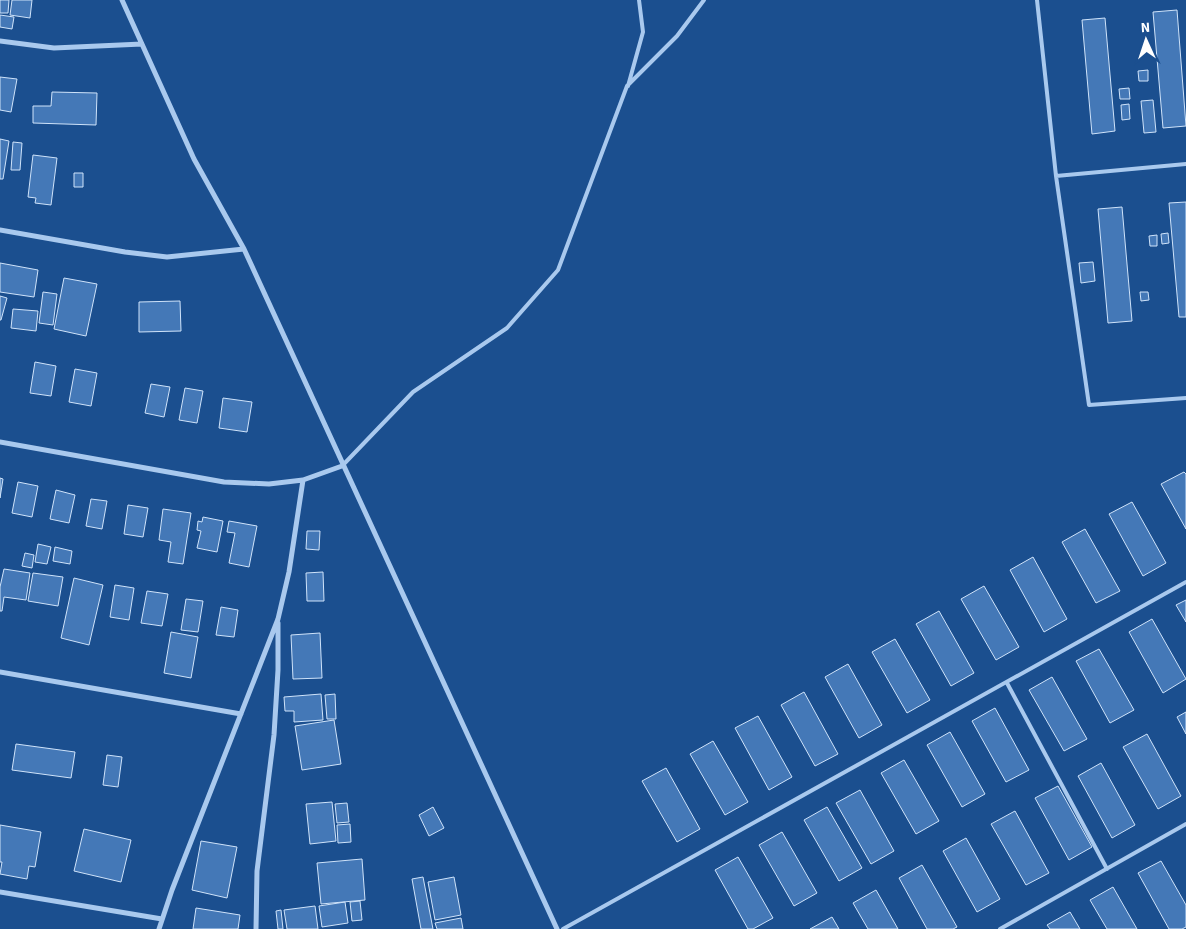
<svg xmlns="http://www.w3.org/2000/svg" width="1186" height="929" font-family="'Source Sans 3',sans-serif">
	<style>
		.building { fill: #4478b7; stroke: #cfe3fa }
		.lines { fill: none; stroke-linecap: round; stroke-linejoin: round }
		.service { stroke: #a9c9ee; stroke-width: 4 }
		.minor { stroke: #a9c9ee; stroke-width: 5 }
	</style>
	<rect width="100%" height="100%" fill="#1b4f8f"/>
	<path class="building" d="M0 0H9L8 13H0Z
		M12 0H32L30 18 10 15Z
		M1177 10 1186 126 1163 128 1153 12Z
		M0 15 14 17 12 29 0 27Z
		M1105 18 1115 131 1092 134 1082 20Z
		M1148 70V81H1139L1138 71Z
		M0 77 17 79 11 112 0 110Z
		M1129 88 1130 99H1120L1119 89Z
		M52 92 97 93 96 125 33 123V106H51Z
		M1153 100 1156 132 1144 133 1141 101Z
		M1129 104 1130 119 1122 120 1121 105Z
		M0 139 9 141 3 179H0Z
		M13 142 22 143 20 170H11Z
		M33 155 57 158 51 205 35 203 36 198 28 197Z
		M74 173H83V187H74Z
		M1186 202V317H1179L1169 203Z
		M1122 207 1132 321 1108 323 1098 209Z
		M1168 233 1169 243 1162 244 1161 234Z
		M1157 235V246H1150L1149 236Z
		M1093 262 1095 281 1081 283 1079 263Z
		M0 263 38 270 34 297 0 292Z
		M64 278 97 284 86 336 54 329Z
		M43 292 57 294 53 325 39 323Z
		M1140 292H1148L1149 300 1141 301Z
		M0 296 7 298 1 320H0Z
		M180 301 181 331 139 332V302Z
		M13 309 38 311 36 331 11 328Z
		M35 362 56 366 51 396 30 393Z
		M75 369 97 373 91 406 69 402Z
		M151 384 170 387 164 417 145 413Z
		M185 388 203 391 197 423 179 420Z
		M223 398 252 402 247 432 219 428Z
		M1184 472 1186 474V529L1161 484Z
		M0 478 3 479 0 498Z
		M18 482 38 486 32 517 12 513Z
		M56 490 75 495 69 523 50 519Z
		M91 499 107 501 102 529 86 526Z
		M1132 502 1166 563 1143 576 1109 514Z
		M128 505 148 508 143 537 124 534Z
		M163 509 191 513 183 564 168 562 171 542 159 540Z
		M203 517 223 521 217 552 197 548 201 531 197 530 198 521 202 522Z
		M229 521 257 526 249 567 229 563 235 533 227 532Z
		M1085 529 1120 591 1096 603 1062 542Z
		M307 531H320L319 550 306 549Z
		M38 544 51 547 47 564 35 562Z
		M55 547 72 551 70 564 53 561Z
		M25 553 34 555 32 568 22 566Z
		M1033 557 1067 619 1044 632 1010 570Z
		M4 569 30 573 26 600 4 597 2 611H0V587Z
		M323 572 324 601H307L306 573Z
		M33 573 63 577 58 606 28 601Z
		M74 578 103 585 89 645 61 638Z
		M115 585 134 588 129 620 110 617Z
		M984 586 1019 647 996 660 961 599Z
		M147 591 168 594 162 626 141 623Z
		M186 599 203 601 198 632 181 630Z
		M1186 600V622L1176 605Z
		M221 607 238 610 234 637 216 635Z
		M939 611 974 673 951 686 916 624Z
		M1152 619 1186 679 1163 693 1129 632Z
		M171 632 198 637 191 678 164 673Z
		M320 633 322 678 293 679 291 635Z
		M895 639 930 700 907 713 872 652Z
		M1099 649 1134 710 1110 723 1076 661Z
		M848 664 882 725 859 738 825 677Z
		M1052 677 1087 739 1064 751 1029 690Z
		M804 692 838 754 815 766 781 705Z
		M321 694 323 720 294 722V711H285L284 697Z
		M335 694 336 719H327L325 695Z
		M995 708 1029 770 1006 782 972 721Z
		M1186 712V734L1177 717Z
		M758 716 792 777 769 790 735 728Z
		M334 720 341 764 302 770 295 726Z
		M950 732 985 794 962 807 927 745Z
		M1147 734 1181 796 1158 809 1123 747Z
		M713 741 748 802 725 815 690 754Z
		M16 744 75 752 71 778 12 770Z
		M107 755 122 757 118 787 103 785Z
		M904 760 939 821 916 834 881 773Z
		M1101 763 1135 825 1112 838 1078 776Z
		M666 768 700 829 677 842 642 781Z
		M1058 786 1092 847 1069 860 1035 798Z
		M860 790 894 851 871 864 836 803Z
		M332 802 336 841 310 844 306 804Z
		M347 803 349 822 337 823 335 804Z
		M433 807 444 828 429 836 419 815Z
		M827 807 862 868 839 881 804 820Z
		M1015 811 1049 873 1026 885 991 824Z
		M350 824 351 842 338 843 337 825Z
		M0 825 41 832 35 867 29 866 27 879 0 874 2 862H0Z
		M84 829 131 840 121 882 74 871Z
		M782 832 817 893 794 906 759 845Z
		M966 838 1000 899 977 912 943 851Z
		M201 841 237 847 227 898 192 890Z
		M738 857 773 918 753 929H748L715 870Z
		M362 859 365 900 321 904 317 863Z
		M1161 861 1186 905V927L1182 929H1169L1138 873Z
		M922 865 957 927 953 929H927L899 878Z
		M423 877 433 929H421L412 879Z
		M454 877 461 915 435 920 428 882Z
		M1113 887 1137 929H1107L1090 900Z
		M876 890 898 929H868L853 903Z
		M360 901 362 920 352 921 350 902Z
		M345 902 348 923 322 927 319 906Z
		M315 906 318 929H287L284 910Z
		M196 908 240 915 238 929H193Z
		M281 910 283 929H278L276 911Z
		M1070 912 1080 929H1050L1047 925Z
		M832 917 839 929H810Z
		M461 918 463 929H437L435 923Z"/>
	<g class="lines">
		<path class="service" d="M1037 0 1056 176 1089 405 1186 398
			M628 86 643 32 639 0
			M1056 176 1186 164
			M342 466 413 392 507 328 558 270 627 86 677 36 704 0
			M1007 683 1107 869
			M563 929 1186 582
			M1000 929 1186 824"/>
		<path class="minor" d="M122 0 194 159 244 249 557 929
			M0 41 54 48 142 44
			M0 230 125 252 167 257 244 249
			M0 442 224 482 269 484 303 480
			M0 672 241 714
			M0 892 162 919
			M159 929 172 890 278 619 289 572 303 480 342 466
			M256 929 257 871 274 735 278 670V623"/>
	</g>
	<g transform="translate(1146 40) rotate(357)" stroke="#1b4f8f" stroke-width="4" paint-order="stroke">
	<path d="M0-4L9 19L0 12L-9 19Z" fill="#ffffff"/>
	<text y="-8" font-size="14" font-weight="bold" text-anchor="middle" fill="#ffffff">N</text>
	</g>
</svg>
